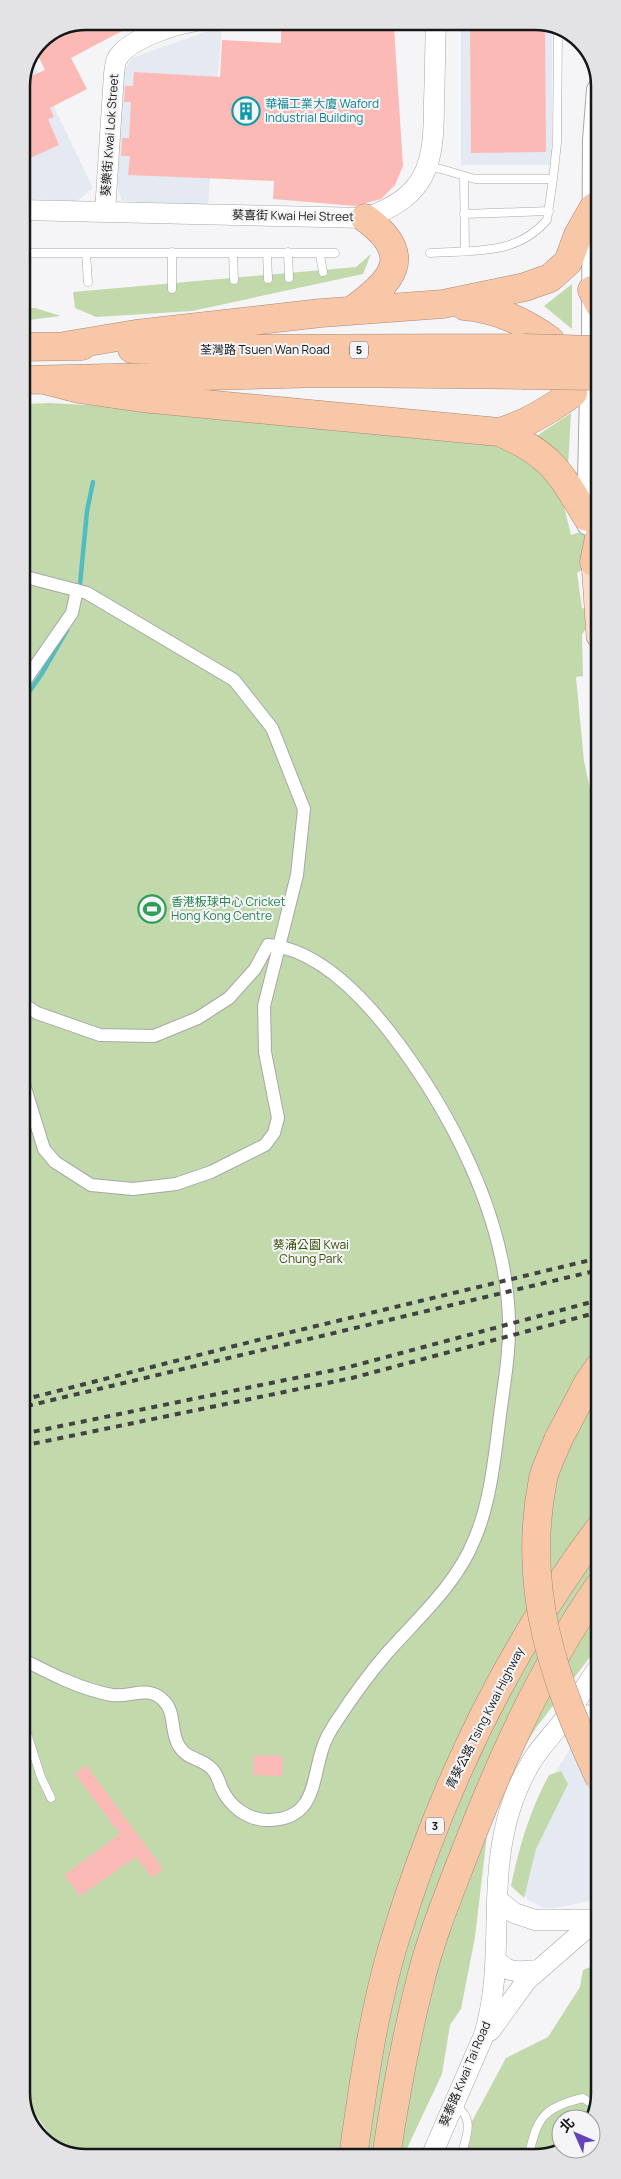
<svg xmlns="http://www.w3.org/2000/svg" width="621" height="2179" font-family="Manrope,'Noto Sans TC',sans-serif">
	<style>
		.built { fill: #e5e9f2 }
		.green { fill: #c2d9ac }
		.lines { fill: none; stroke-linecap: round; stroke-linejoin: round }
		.stream { stroke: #52bcc1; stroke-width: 4.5 }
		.building { fill: #fcbab7 }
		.service-casing { stroke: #a6a7a8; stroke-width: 9 }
		.pedestrian-casing { stroke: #a6a7a8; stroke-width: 14 }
		.tertiary-casing { stroke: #a6a7a8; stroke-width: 21 }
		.secondary-casing { stroke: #a6a7a8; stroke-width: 24 }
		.primary-casing { stroke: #a88975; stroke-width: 26 }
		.motorway-casing { stroke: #a88975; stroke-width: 29 }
		.service { stroke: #fff; stroke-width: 8 }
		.pedestrian { stroke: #fff; stroke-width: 12 }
		.tertiary { stroke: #fff; stroke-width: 20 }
		.secondary { stroke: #fff; stroke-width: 22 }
		.primary { stroke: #faddca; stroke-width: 25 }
		.motorway { stroke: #f7c7a7; stroke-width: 28 }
		.rail { stroke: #414242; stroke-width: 4; stroke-dasharray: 6 6; stroke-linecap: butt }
		.motorway-bridge-casing { stroke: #a88975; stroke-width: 29; stroke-linecap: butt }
		.motorway-bridge { stroke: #f7c7a7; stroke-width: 28 }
		.labels { text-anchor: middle; stroke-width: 4; stroke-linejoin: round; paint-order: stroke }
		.shield { fill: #f5f5f7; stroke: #595a5a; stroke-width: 1 }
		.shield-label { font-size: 11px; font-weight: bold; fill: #161717 }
		.culture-label { font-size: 12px; fill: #0d838f; stroke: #f5f5f7; text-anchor: start }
		.street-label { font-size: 12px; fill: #161717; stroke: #f5f5f7 }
		.leisure-label { font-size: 12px; fill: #27864d; stroke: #f5f5f7; text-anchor: start }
		.park-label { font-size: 12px; fill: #355106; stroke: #f5f5f7 }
		.rim { fill: none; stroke: #161717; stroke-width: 2.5 }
	</style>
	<rect width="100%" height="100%" fill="#f5f5f7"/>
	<path class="built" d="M461 22H543L552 26V165H461Z
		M222 26 208 205 122 201 112 172 118 83 132 58Z
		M32 61 93 188 77 201 21 199V86Z
		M595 1730 600 1732V1899L555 1908H543L528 1900 517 1885 540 1796 575 1741Z"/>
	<path class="green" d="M371 254 363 274 192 311 96 317 75 308 73 292 356 267Z
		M572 284V329L544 306Z
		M21 308H35L61 316 21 321Z
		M50 403 141 408 474 439 486 445 498 440 559 486 571 535 584 531 594 562 577 573 582 608 596 612 582 635 583 676 576 677 584 761 595 812 599 858V1645L536 1728 512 1765 487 1835 475 1937 461 2009 450 2025 442 2074 403 2157 82 2158 60 2149 23 2097 21 404Z
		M571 413 568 466 535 437Z
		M561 1771 568 1784 536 1849 524 1898 511 1886C520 1844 529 1813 549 1775Z
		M600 1963V2093L590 2119H561V2149L548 2156 456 2157 464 2136 506 2058 548 2037 580 1987 583 1970Z"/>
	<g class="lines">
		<path class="stream" d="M80 584 87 511 93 482
			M22 702 41 675 67 630"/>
	</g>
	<path class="building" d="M86 21H141L71 58 87 89 50 108 54 117 48 119 59 145 21 162V86L24 79 45 70 36 51 40 40Z
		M470 22 545 23 546 152 471 153Z
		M394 27 403 166 395 185 381 199 355 206 273 199 274 181 128 175 130 156H121L122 138H129L131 102H124L125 86H133L134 72 220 77 222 40 281 43V31Z
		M254 1755 283 1756 282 1776 253 1775Z
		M86 1765 163 1869 152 1878 136 1857 80 1896 64 1875 120 1834 75 1774Z"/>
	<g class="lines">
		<g class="service-casing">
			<path id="service" d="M428 167 441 169 475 179H553L557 143 558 28
				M464 176 465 250
				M464 214 549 211
				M288 252 289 278
				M21 253H335
				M86 253 88 282
				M233 253 234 280
				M267 253 268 279
				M430 253C474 250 516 256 547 220L553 179
				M320 255 323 272
				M172 289V252
				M22 1718 41 1777 51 1798
				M455 2105C476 2119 466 2136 461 2157
				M529 2156C536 2118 544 2107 583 2098L595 2106"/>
		</g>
		<g class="pedestrian-casing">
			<path id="pedestrian" d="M22 576 87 593 234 680 272 728 304 809 297 875 264 1006 265 1052 278 1118 274 1133 265 1145 211 1172 176 1184 133 1189 91 1185 55 1162 44 1149 22 1078
				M22 685 72 613 77 590
				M22 1003 37 1013 100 1035 154 1036 198 1018 229 998 255 969 268 945C317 949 360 994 389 1031 451 1111 506 1217 509 1320 510 1355 503 1389 499 1423 494 1462 490 1502 475 1538 457 1584 419 1617 387 1653 369 1674 353 1696 338 1719 331 1729 325 1739 322 1750 312 1781 315 1819 270 1820 248 1821 229 1806 221 1787 219 1781 217 1774 212 1769 202 1758 187 1760 179 1746 170 1732 176 1713 164 1701 148 1684 131 1698 112 1695 80 1689 51 1674 22 1659"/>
		</g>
		<g class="tertiary-casing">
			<path id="tertiary" d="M21 210 365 218C429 196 434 163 434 102 435 75 435 48 436 22
				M105 212 114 74C115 68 115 60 119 56 132 38 175 24 196 21
				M567 1716 600 1715
				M497 1899 514 1913 535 1920H599
				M497 1960C507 1975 522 1971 538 1970
				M490 2031 527 1980 595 1921
				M431 2157 484 2035C504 1969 490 1900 504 1833 509 1808 520 1780 533 1759 543 1744 556 1731 566 1717 578 1700 587 1683 599 1667"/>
		</g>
		<g class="secondary-casing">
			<path id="secondary" d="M593 339 594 140 598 90
				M588 524 591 393"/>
		</g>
		<g class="primary-casing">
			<path id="primary" d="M594 562 599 636"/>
		</g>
		<g class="motorway-casing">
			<path id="motorway" d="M592 290 599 304
				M464 306C497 309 523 321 550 340
				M351 311C392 282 417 256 365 218
				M64 346 136 334 321 313 443 304 525 287 550 278 568 262 578 235 594 207
				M21 347 82 346
				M132 349 523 348
				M21 380 328 373 523 375
				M44 380 79 389 142 398 499 432C551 454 559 471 587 517
				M499 432C527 424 549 410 573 393
				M594 562 599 538
				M558 1440 588 1383 599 1367
				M353 2157C363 2086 373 2014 393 1946 438 1796 505 1654 599 1529
				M386 2157C395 2097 406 2037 421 1978 431 1938 447 1899 462 1860 499 1764 540 1671 599 1586"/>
		</g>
		<use href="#service" class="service"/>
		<use href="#pedestrian" class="pedestrian"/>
		<use href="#tertiary" class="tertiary"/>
		<use href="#secondary" class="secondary"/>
		<use href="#primary" class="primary"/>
		<use href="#motorway" class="motorway"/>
		<path class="rail" d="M22 1400 258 1340 599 1258
			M27 1406 599 1270
			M22 1434 349 1367 599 1300
			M22 1446 352 1378 599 1312"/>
		<g class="motorway-bridge-casing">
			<path id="motorway-bridge" d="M523 348 599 350
				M523 375 599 376
				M558 1440C553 1453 546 1466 543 1479 521 1590 554 1680 600 1779"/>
		</g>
		<use href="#motorway-bridge" class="motorway-bridge"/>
	</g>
	<defs>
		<g id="building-ring" transform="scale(1.4375)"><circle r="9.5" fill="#f5f5f7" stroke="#0f9aa8" stroke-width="1.5"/><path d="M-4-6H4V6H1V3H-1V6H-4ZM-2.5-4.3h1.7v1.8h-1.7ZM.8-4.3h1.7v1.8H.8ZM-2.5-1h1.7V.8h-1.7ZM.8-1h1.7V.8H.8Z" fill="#0f9aa8"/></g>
		<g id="stadium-ring" transform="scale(1.4375)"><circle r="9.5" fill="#f5f5f7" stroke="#2e9e5b" stroke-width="1.5"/><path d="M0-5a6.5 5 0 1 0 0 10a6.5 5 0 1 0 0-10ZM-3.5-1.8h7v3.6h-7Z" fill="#2e9e5b"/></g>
	</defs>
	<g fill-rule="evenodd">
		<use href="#building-ring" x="246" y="111"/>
		<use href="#stadium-ring" x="152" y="909"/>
	</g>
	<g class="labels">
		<g class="shield">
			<rect x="350" y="341.5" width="18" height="17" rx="4"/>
			<rect x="426" y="1817.5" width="18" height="17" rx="4"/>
		</g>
		<g class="shield-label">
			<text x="359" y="354">5</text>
			<text x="435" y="1830">3</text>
		</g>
		<g class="culture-label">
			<text x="265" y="108">華福工業大廈 Waford<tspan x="265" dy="14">Industrial Building</tspan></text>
		</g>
		<g class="street-label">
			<text transform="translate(110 135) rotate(-86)" y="4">葵樂街 Kwai Lok Street</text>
			<text transform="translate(293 216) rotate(1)" y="4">葵喜街 Kwai Hei Street</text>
			<text x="265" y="354">荃灣路 Tsuen Wan Road</text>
			<text transform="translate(485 1718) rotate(-63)" y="4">青葵公路 Tsing Kwai Highway</text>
			<text transform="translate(465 2074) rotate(-67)" y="4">葵泰路 Kwai Tai Road</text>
		</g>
		<g class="leisure-label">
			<text x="171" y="906">香港板球中心 Cricket<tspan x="171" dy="14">Hong Kong Centre</tspan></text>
		</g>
		<g class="park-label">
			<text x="311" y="1249">葵涌公園 Kwai<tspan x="311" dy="14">Chung Park</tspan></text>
		</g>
	</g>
	<path d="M0 0H621V2179H0ZM86 30H535A56 56 0 0 1 591 86V2093A56 56 0 0 1 535 2149H86A56 56 0 0 1 30 2093V86A56 56 0 0 1 86 30Z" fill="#e3e3e5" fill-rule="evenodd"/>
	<path class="rim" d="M86 30H535A56 56 0 0 1 591 86V2093A56 56 0 0 1 535 2149H86A56 56 0 0 1 30 2093V86A56 56 0 0 1 86 30Z"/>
	<g transform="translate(576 2134) rotate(315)"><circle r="24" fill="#f5f5f7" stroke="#9c9c9d"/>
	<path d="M0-4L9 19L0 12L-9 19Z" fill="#6342ba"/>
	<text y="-8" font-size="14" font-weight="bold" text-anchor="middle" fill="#161717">北</text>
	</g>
</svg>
